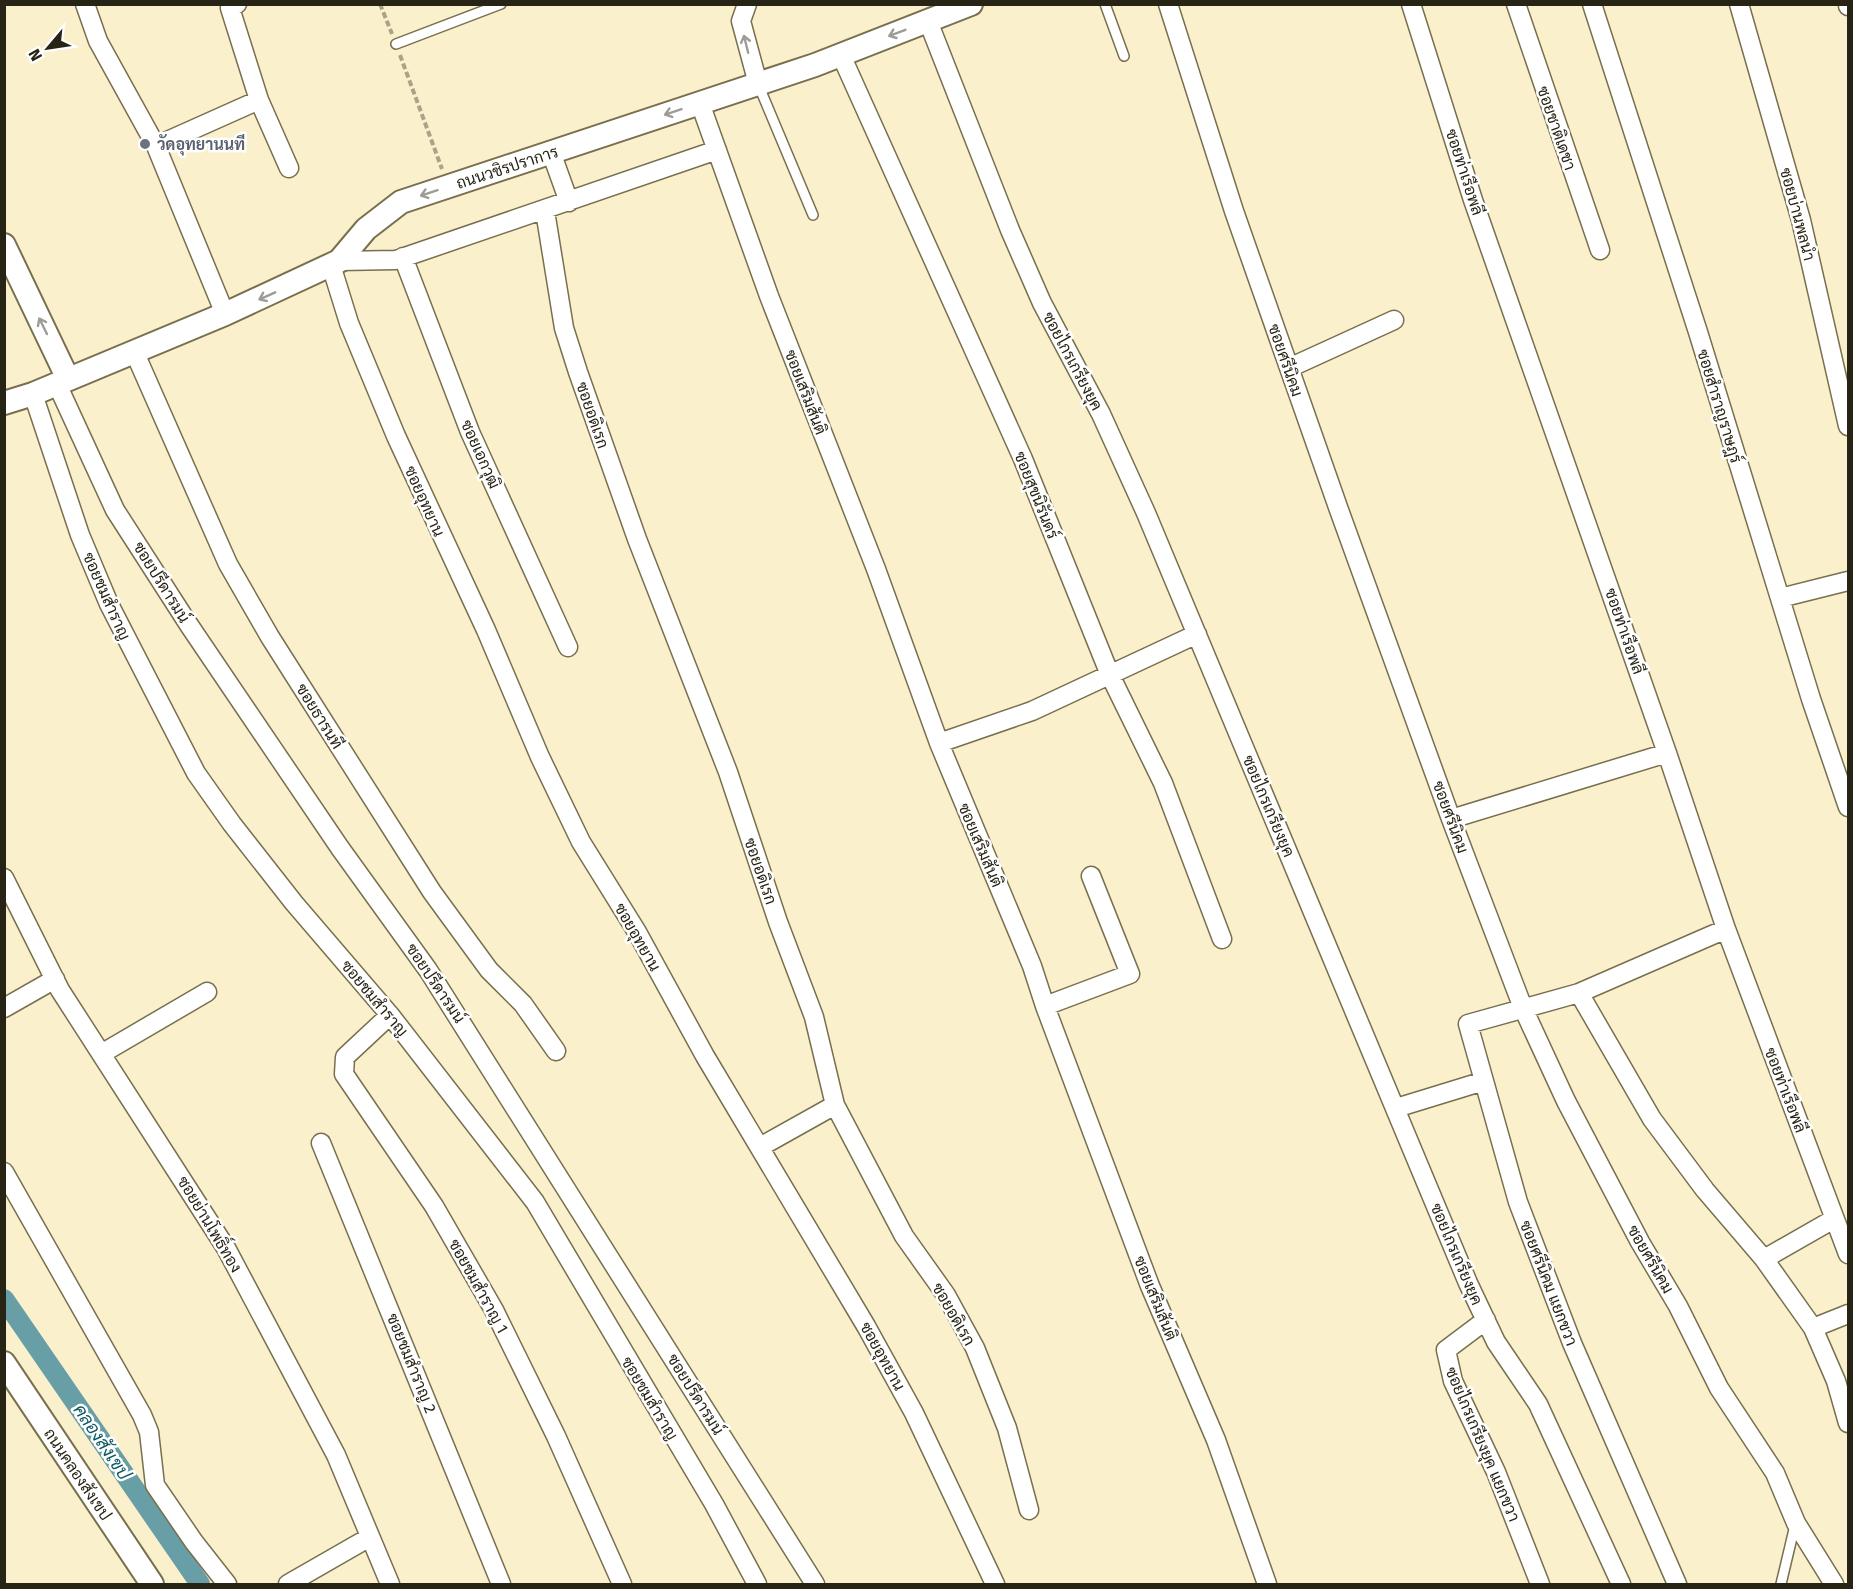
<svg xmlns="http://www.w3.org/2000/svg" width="1853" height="1589" font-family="'Fira Sans',Sarabun,sans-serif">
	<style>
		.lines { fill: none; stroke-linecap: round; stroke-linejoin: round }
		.canal { stroke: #689ea6; stroke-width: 20 }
		.service-casing { stroke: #786f4e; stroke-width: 12 }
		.minor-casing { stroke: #786f4e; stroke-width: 21 }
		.tertiary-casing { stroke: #786f4e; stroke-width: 26 }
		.path { stroke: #aaa387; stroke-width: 4; stroke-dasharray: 6 3; stroke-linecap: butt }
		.service { stroke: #fff; stroke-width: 9 }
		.minor { stroke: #fff; stroke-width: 18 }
		.tertiary { stroke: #fff; stroke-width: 22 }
		.oneway { stroke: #9e9c96 }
		.worship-dot { fill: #6b7280; stroke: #fff; stroke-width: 2 }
		.labels { text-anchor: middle; stroke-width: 5; stroke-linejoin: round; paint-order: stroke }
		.street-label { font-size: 16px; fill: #272315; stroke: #fff }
		.worship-label { font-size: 16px; font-weight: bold; fill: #5b616d; stroke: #fff; text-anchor: start }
		.water-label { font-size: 18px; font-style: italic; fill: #0c5a64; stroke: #fff }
	</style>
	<rect width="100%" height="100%" fill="#faf0cc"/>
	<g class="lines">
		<path class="canal" d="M4 1299 200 1584"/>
		<g class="service-casing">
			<path id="service" d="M1105 4 1124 56
				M396 44 501 4
				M758 84 813 215
				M1781 1584 1795 1525"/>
		</g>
		<g class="minor-casing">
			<path id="minor" d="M85 4 98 41 156 146 225 314
				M237 4 230 8 259 100 289 168
				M747 4 741 21 758 84
				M1168 4 1234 211 1339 510 1451 819 1523 1008 1566 1101 1640 1242 1678 1306 1719 1388 1775 1473 1796 1523 1834 1584
				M1411 4 1473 200 1667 753 1726 929 1848 1254
				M1516 4 1600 250
				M1592 4 1698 332 1811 699 1848 807
				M1739 4 1801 220 1848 426
				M1848 4V6
				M928 21 1010 230 1042 303 1101 414 1146 513 1468 1283 1496 1342 1538 1404 1621 1584
				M841 55 1023 459 1110 675 1163 783 1222 939
				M700 103 769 296 876 569 939 743 1032 966 1045 1006 1150 1286 1216 1440 1267 1584
				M156 146 259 100
				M551 152 569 202
				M545 211 564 328 578 372 637 539 728 772 778 922 814 1017 835 1105 904 1236 946 1295 975 1348 1007 1428 1029 1510
				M403 257 470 432 568 647
				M339 261 396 260 717 150
				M331 265 349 323 396 436 486 630 540 757 581 842 637 932 705 1056 866 1326 914 1413 995 1584
				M134 351 228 564 270 637 432 892 489 970 523 1004 556 1051
				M1289 368 1394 320
				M57 384 115 510 189 625 340 848 428 970 815 1584
				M33 394 80 535 109 604 196 773 232 824 294 903 390 1015 535 1202 714 1504 757 1584
				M1780 598 1848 581
				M939 743 1032 711 1197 634
				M1451 819 1667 753
				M4 878 60 990 226 1248 336 1455 390 1584
				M1579 993 1652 1119 1705 1190 1764 1259 1813 1328 1836 1381 1848 1423
				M1045 1006 1130 974 1091 876
				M4 1008 55 979
				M390 1015 345 1057 344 1074 434 1206 494 1310 556 1436 622 1584
				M101 1054 207 992
				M1396 1108 1484 1081
				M321 1143 501 1584
				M760 1147 835 1105
				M4 1172 142 1415 149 1432 155 1485 194 1542 227 1584
				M1764 1259 1834 1219
				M1486 1320 1446 1350 1453 1381 1496 1472 1540 1584
				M1813 1328 1848 1314
				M288 1584 370 1537
				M1677 1584 1572 1343 1518 1202 1468 1024 1579 993 1726 929"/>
		</g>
		<g class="tertiary-casing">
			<path id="tertiary" d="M4 245 68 379
				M4 403 33 394 225 314 339 261 366 229 401 202 815 65 971 4
				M4 1363 152 1584"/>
		</g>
		<path class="path" d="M380 4 392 34
			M400 55 442 169"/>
		<use href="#service" class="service"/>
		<use href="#minor" class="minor"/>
		<use href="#tertiary" class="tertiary"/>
	</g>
	<defs><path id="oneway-shaft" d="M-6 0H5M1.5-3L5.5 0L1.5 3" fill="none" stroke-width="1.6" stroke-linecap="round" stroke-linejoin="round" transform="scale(1.5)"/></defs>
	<g class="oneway">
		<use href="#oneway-shaft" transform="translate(897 33) rotate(159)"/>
		<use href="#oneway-shaft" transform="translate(746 44) rotate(-104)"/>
		<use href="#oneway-shaft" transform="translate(673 112) rotate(162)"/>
		<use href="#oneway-shaft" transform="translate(429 193) rotate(162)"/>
		<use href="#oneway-shaft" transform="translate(267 296) rotate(156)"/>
		<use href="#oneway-shaft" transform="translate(43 326) rotate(-116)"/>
	</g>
	<circle class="worship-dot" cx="145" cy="144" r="6"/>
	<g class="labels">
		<g class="street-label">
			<text transform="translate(1557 128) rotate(71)" y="6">ซอยชาติเดชา</text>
			<text transform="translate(507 167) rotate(-18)" y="6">ถนนวชิรปราการ</text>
			<text transform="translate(1465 172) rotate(72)" y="6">ซอยท่าเรือพลี</text>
			<text transform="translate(1798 214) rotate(75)" y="6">ซอยบ่านพลนำ</text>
			<text transform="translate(1286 360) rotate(71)" y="6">ซอยศรีนิคม</text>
			<text transform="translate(1073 361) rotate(62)" y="6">ซอยไกรเกรียงยุค</text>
			<text transform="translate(806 392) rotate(69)" y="6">ซอยเสริมสันติ</text>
			<text transform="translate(1720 406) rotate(73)" y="6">ซอยสำราญราษฎร์</text>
			<text transform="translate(593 415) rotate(71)" y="6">ซอยอดิเรก</text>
			<text transform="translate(481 454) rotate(66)" y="6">ซอยเอกวุฒิ</text>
			<text transform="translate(1037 495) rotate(68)" y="6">ซอยสุขนิรันดร์</text>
			<text transform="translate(425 501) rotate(66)" y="6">ซอยอุทยาน</text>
			<text transform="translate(162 582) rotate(58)" y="6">ซอยปรีดารมน์</text>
			<text transform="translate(107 596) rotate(66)" y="6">ซอยชมสำราญ</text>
			<text transform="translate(1625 631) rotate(71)" y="6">ซอยท่าเรือพลี</text>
			<text transform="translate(320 716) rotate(58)" y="6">ซอยธารนที</text>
			<text transform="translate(1269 806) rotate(67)" y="6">ซอยไกรเกรียงยุค</text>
			<text transform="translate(1451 817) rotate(70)" y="6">ซอยศรีนิคม</text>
			<text transform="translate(981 845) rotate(67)" y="6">ซอยเสริมสันติ</text>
			<text transform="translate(761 871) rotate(71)" y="6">ซอยอดิเรก</text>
			<text transform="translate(638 937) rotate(60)" y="6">ซอยอุทยาน</text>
			<text transform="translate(436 983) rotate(56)" y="6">ซอยปรีดารมน์</text>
			<text transform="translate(375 998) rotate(50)" y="6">ซอยชมสำราญ</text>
			<text transform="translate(1786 1090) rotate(69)" y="6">ซอยท่าเรือพลี</text>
			<text transform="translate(210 1224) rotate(59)" y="6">ซอยย่านโพธิ์ทอง</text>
			<text transform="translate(1457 1254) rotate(67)" y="6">ซอยไกรเกรียงยุค</text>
			<text transform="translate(1651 1259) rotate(60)" y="6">ซอยศรีนิคม</text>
			<text transform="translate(1549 1283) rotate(69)" y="6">ซอยศรีนิคม แยกขวา</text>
			<text transform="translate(479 1286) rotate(61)" y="6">ซอยชมสำราญ 1</text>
			<text transform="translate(1156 1298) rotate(68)" y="6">ซอยเสริมสันติ</text>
			<text transform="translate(954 1314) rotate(60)" y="6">ซอยอดิเรก</text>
			<text transform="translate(883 1356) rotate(61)" y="6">ซอยอุทยาน</text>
			<text transform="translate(412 1363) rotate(68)" y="6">ซอยชมสำราญ 2</text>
			<text transform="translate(696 1394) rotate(58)" y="6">ซอยปรีดารมน์</text>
			<text transform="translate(650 1398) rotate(59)" y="6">ซอยชมสำราญ</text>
			<text transform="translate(1483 1444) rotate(67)" y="6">ซอยไกรเกรียงยุค แยกขวา</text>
			<text transform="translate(78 1474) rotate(56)" y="6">ถนนคลองสังเขป</text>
		</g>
		<g class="worship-label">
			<text x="157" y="150">วัดอุทยานนที</text>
		</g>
		<g class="water-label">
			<text transform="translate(102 1442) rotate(56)" y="6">คลองสังเขป</text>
		</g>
	</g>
	<rect width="1853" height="1589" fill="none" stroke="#272315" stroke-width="12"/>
	<g transform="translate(48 48) rotate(241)" stroke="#ffffff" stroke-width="4.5" paint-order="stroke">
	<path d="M0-4.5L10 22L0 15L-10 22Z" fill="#272315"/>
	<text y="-9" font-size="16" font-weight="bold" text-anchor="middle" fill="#272315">N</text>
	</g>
</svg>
